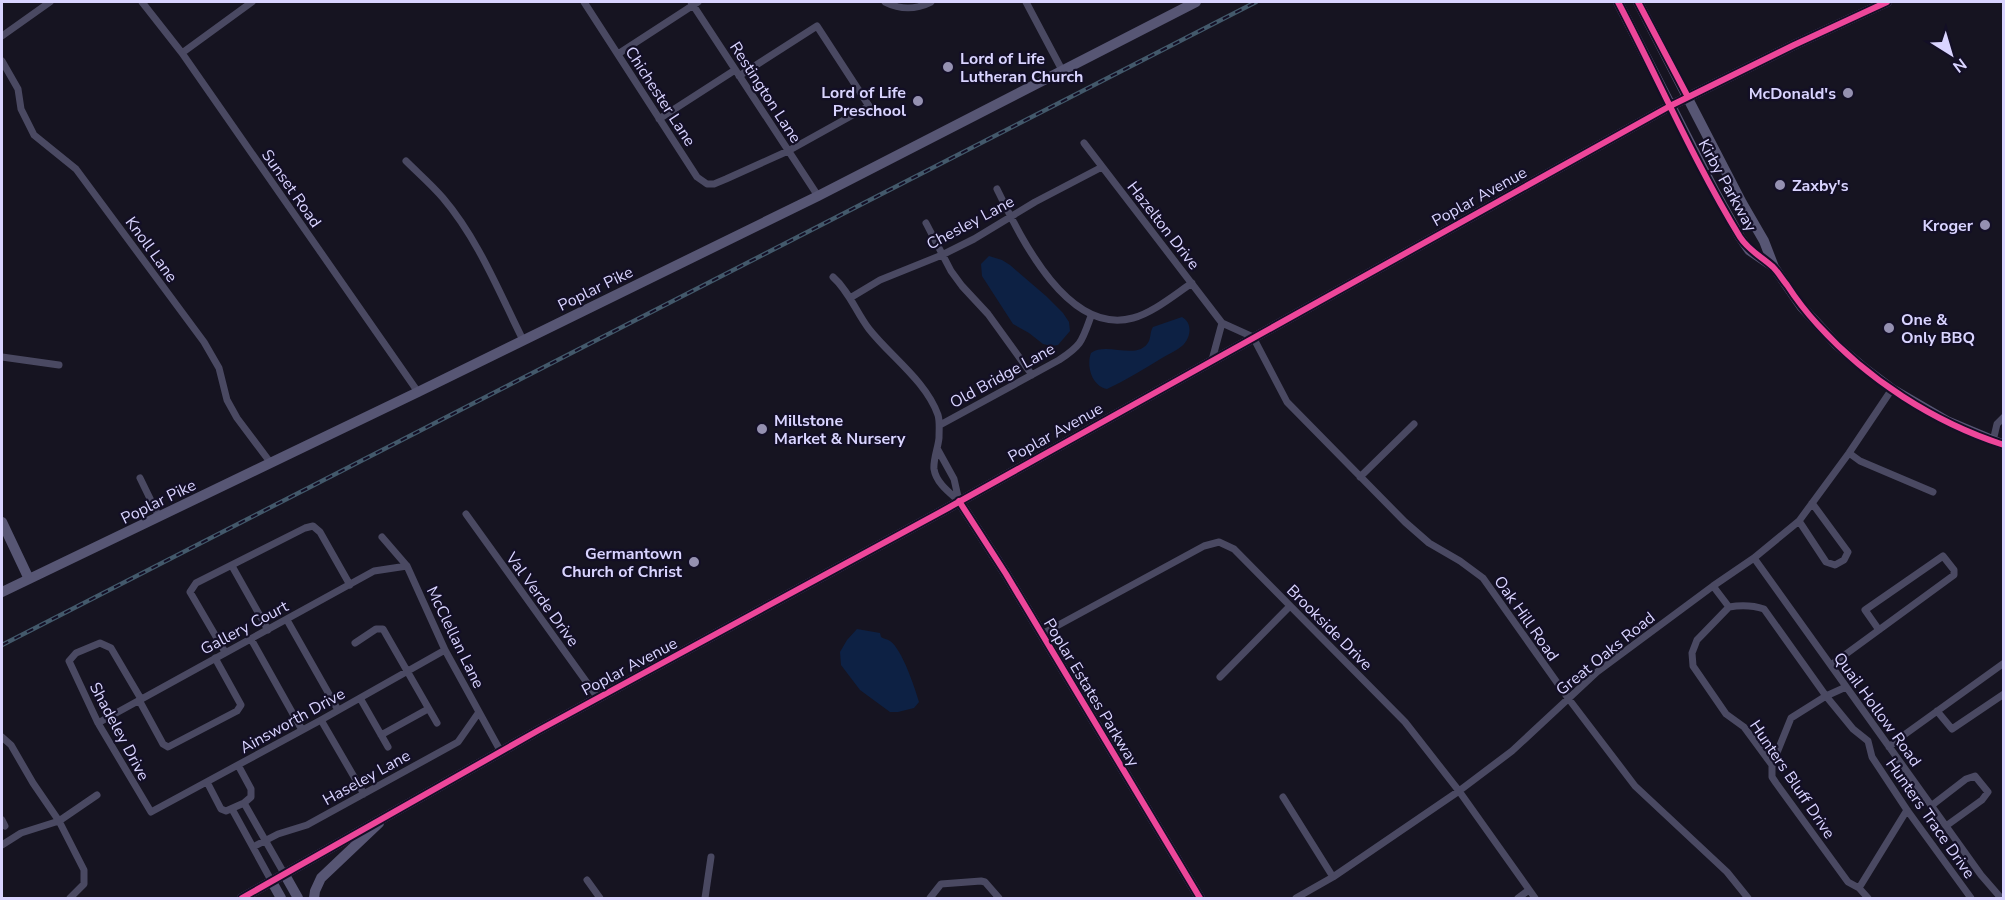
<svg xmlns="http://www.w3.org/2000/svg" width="2005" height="900" font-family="'Nunito Sans',sans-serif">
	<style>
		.water { fill: #0d2144 }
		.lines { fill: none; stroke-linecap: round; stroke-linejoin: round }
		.street { stroke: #4a4962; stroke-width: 7 }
		.secondary { stroke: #575674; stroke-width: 10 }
		.primary { stroke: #5e5373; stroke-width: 10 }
		.rail-casing { stroke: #43596b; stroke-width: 4.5 }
		.rail { stroke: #130f26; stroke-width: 2; stroke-dasharray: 7; stroke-linecap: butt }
		.cycleway-casing { stroke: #130f26; stroke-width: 10 }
		.cycleway { stroke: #ed469a; stroke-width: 6 }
		.poi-dot { fill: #9591b1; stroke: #130f26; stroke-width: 2 }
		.labels { text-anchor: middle; stroke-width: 4.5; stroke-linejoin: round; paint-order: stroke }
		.poi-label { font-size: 16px; font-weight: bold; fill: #d9d4ff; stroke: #130f26; text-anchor: start }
		.street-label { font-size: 16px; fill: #d9d4ff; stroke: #130f26 }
	</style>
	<rect width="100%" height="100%" fill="#161421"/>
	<path class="water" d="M989 256 1002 260 1010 265 1046 296 1063 313 1069 322 1070 331 1058 345 1052 346 1043 344 1029 333 1013 324 982 276 981 264Z
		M1182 317C1193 323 1191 338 1182 346 1176 351 1168 354 1162 358 1144 369 1126 380 1107 389 1092 386 1086 366 1091 353 1107 341 1138 362 1149 341 1151 336 1150 332 1153 327Z
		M857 629 880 633 881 637C884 639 887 639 890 641 902 649 915 688 919 702L914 708 898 712H890L860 690 841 665 840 652 847 640Z"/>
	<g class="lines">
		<path class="street" d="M142 2 182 53 418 392
			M584 2 697 177 707 184H714L726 179 788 151 869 106 817 26 739 76
			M691 2 818 196
			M885 2C901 10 915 10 931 2
			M1026 2 1062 70
			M2 36 50 2
			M182 53 252 2
			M618 54 698 2
			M2 61 18 89 21 109 34 135 76 169 204 342 219 368 227 400 237 418 270 462
			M659 119 735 70
			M1084 143 1222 323 1253 337 1287 402 1405 522 1429 543 1460 561 1483 578 1568 698 1635 786 1727 872 1748 898
			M406 161C418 173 432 185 443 198 478 239 499 292 523 340
			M997 189C1020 236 1067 336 1133 318 1154 312 1174 295 1192 283
			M926 223 951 271 962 286 988 314 1032 375
			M833 277C849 291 856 312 869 329 890 356 926 381 938 415 940 422 939 430 939 438 938 448 933 460 934 469 936 483 950 493 959 501
			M850 298 880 280 942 255 974 239 1035 202 1102 167
			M2 357 59 365
			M1212 360 1222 323
			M940 425 1059 360C1082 345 1082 341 1091 316
			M1993 441 1997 424 2004 417
			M938 450 954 479 959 501
			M1849 453 1860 461 1933 492
			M1360 477 1414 424
			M140 478 159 517
			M466 514 598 698
			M1799 521 1826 562 1835 565 1844 560 1848 552 1812 503
			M382 537 407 566 445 650 501 752
			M1754 558 1981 875 2001 898
			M232 566 268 630
			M1713 586 1729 607
			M1729 607C1741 605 1752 605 1764 609L1826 696 1853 729 1868 741 1872 757 1907 810 1971 898
			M1729 607 1697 640 1692 653 1693 666 1726 714 1744 727 1772 765V777L1776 783 1848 882 1859 888 1868 898
			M287 620 338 710
			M1042 634 1204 546 1219 542 1234 549 1405 722 1459 791 1535 898
			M251 639 302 730
			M355 643 376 629H383L437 723
			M225 652 190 592 196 583 200 581 305 528 313 526 320 532 350 585
			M1831 665 1954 575V570L1943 556 1865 610 1879 630
			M1220 677 1290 606
			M360 698 388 747
			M141 699 111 648 100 643 76 653 69 661 98 723 151 812 321 720 445 650
			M139 700 163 744 168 747 237 711 241 705 215 658
			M1937 711 1952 729 2004 694
			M321 720 364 794
			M98 723 374 571 407 566
			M381 735 428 709
			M2 737 11 745 33 783 59 821 84 870V884L70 898
			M1889 747 1904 735 2004 663
			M1772 765 1791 718 1826 696 1846 687
			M207 782 221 809 226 811 244 803 251 797V789L238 765
			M1283 797 1333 877
			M244 803 285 875
			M1931 806 1966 779 1975 776 1988 792 1982 800 1946 826
			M232 809 272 882
			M2 820 5 826
			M2 845 21 833 59 821 97 795
			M253 847 278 834 307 825 458 742 479 712
			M587 880 600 898
			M1859 888 1907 810
			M705 898 711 857
			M930 898 941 884 981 881 985 882 999 898
			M1296 898 1333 877 1459 791 1512 751 1597 672 1713 586 1754 558 1799 521 1849 453 1892 389
			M1518 898 1529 890"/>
		<path class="secondary" d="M1618 2 1715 192 1740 237 1749 250 1774 267
			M1638 2 1742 203 1764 241 1774 267 1801 306 1837 345 1864 368 1892 389 1947 421 2004 445
			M959 501 1006 574 1200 898
			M2 522 29 579
			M2 592 418 392 818 196 1196 2
			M285 875 298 898
			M272 882 281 898
			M314 898 315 891 321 878 379 823"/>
		<path class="primary" d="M242 898 539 730 948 508 1670 106 1794 45 1887 2"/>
		<g class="rail-casing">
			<path id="rail" d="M2 645 1256 2"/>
		</g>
		<use href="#rail" class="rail"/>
		<g class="cycleway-casing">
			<path id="cycleway" d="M1618 2C1659 80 1694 162 1740 237 1749 251 1761 256 1773 267 1778 272 1782 279 1787 285 1796 299 1806 312 1818 325 1867 379 1933 422 2004 445
				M1638 2 1688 97
				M959 501 1006 574 1200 898
				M242 898 539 730 948 508 1670 106 1794 45 1887 2"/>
		</g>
		<use href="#cycleway" class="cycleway"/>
	</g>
	<g class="poi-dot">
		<circle cx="948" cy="67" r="6"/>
		<circle cx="1848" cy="93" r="6"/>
		<circle cx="918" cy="101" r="6"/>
		<circle cx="1780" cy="185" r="6"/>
		<circle cx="1985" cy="225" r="6"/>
		<circle cx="1889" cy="328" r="6"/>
		<circle cx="762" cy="429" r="6"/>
		<circle cx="694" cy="562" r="6"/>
	</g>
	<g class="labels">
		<g class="poi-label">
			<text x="960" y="64">Lord of Life<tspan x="960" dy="18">Lutheran Church</tspan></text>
			<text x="906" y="98" text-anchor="end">Lord of Life<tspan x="906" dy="18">Preschool</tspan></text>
			<text x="1836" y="99" text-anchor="end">McDonald's</text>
			<text x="1792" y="191">Zaxby's</text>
			<text x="1973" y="231" text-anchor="end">Kroger</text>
			<text x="1901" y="325">One &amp;<tspan x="1901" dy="18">Only BBQ</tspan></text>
			<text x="774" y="426">Millstone<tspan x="774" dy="18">Market &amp; Nursery</tspan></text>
			<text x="682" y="559" text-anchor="end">Germantown<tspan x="682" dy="18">Church of Christ</tspan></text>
		</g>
		<g class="street-label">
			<text transform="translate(766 92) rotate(57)" y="6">Restington Lane</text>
			<text transform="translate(661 96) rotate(57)" y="6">Chichester Lane</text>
			<text transform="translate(1728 185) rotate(61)" y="6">Kirby Parkway</text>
			<text transform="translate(292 188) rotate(55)" y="6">Sunset Road</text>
			<text transform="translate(1479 196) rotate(-29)" y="6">Poplar Avenue</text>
			<text transform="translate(970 222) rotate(-28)" y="6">Chesley Lane</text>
			<text transform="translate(1164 225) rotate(52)" y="6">Hazelton Drive</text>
			<text transform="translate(152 249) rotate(54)" y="6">Knoll Lane</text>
			<text transform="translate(595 288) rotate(-26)" y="6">Poplar Pike</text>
			<text transform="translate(1002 375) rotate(-29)" y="6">Old Bridge Lane</text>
			<text transform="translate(1055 432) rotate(-29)" y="6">Poplar Avenue</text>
			<text transform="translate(158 501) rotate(-26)" y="6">Poplar Pike</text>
			<text transform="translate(543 599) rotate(54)" y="6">Val Verde Drive</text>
			<text transform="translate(1527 618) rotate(55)" y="6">Oak Hill Road</text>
			<text transform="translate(244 627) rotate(-28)" y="6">Gallery Court</text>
			<text transform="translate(1330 627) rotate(45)" y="6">Brookside Drive</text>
			<text transform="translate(456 637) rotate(64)" y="6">McClellan Lane</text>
			<text transform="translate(1605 653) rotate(-39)" y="6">Great Oaks Road</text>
			<text transform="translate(629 666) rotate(-28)" y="6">Poplar Avenue</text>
			<text transform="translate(1092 692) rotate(59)" y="6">Poplar Estates Parkway</text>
			<text transform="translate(1878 709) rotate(54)" y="6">Quail Hollow Road</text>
			<text transform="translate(292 720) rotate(-29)" y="6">Ainsworth Drive</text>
			<text transform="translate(120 731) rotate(62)" y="6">Shadeley Drive</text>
			<text transform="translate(366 777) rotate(-29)" y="6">Haseley Lane</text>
			<text transform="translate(1793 779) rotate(56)" y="6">Hunters Bluff Drive</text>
			<text transform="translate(1931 818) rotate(55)" y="6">Hunters Trace Drive</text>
		</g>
	</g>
	<rect width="2005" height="900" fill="none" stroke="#d9d4ff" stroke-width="6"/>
	<g transform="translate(1951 54) rotate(143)" stroke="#130f26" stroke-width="4.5" paint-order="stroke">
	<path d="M0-4.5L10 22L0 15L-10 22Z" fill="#d9d4ff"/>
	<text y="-9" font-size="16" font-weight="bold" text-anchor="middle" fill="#d9d4ff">N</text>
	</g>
</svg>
